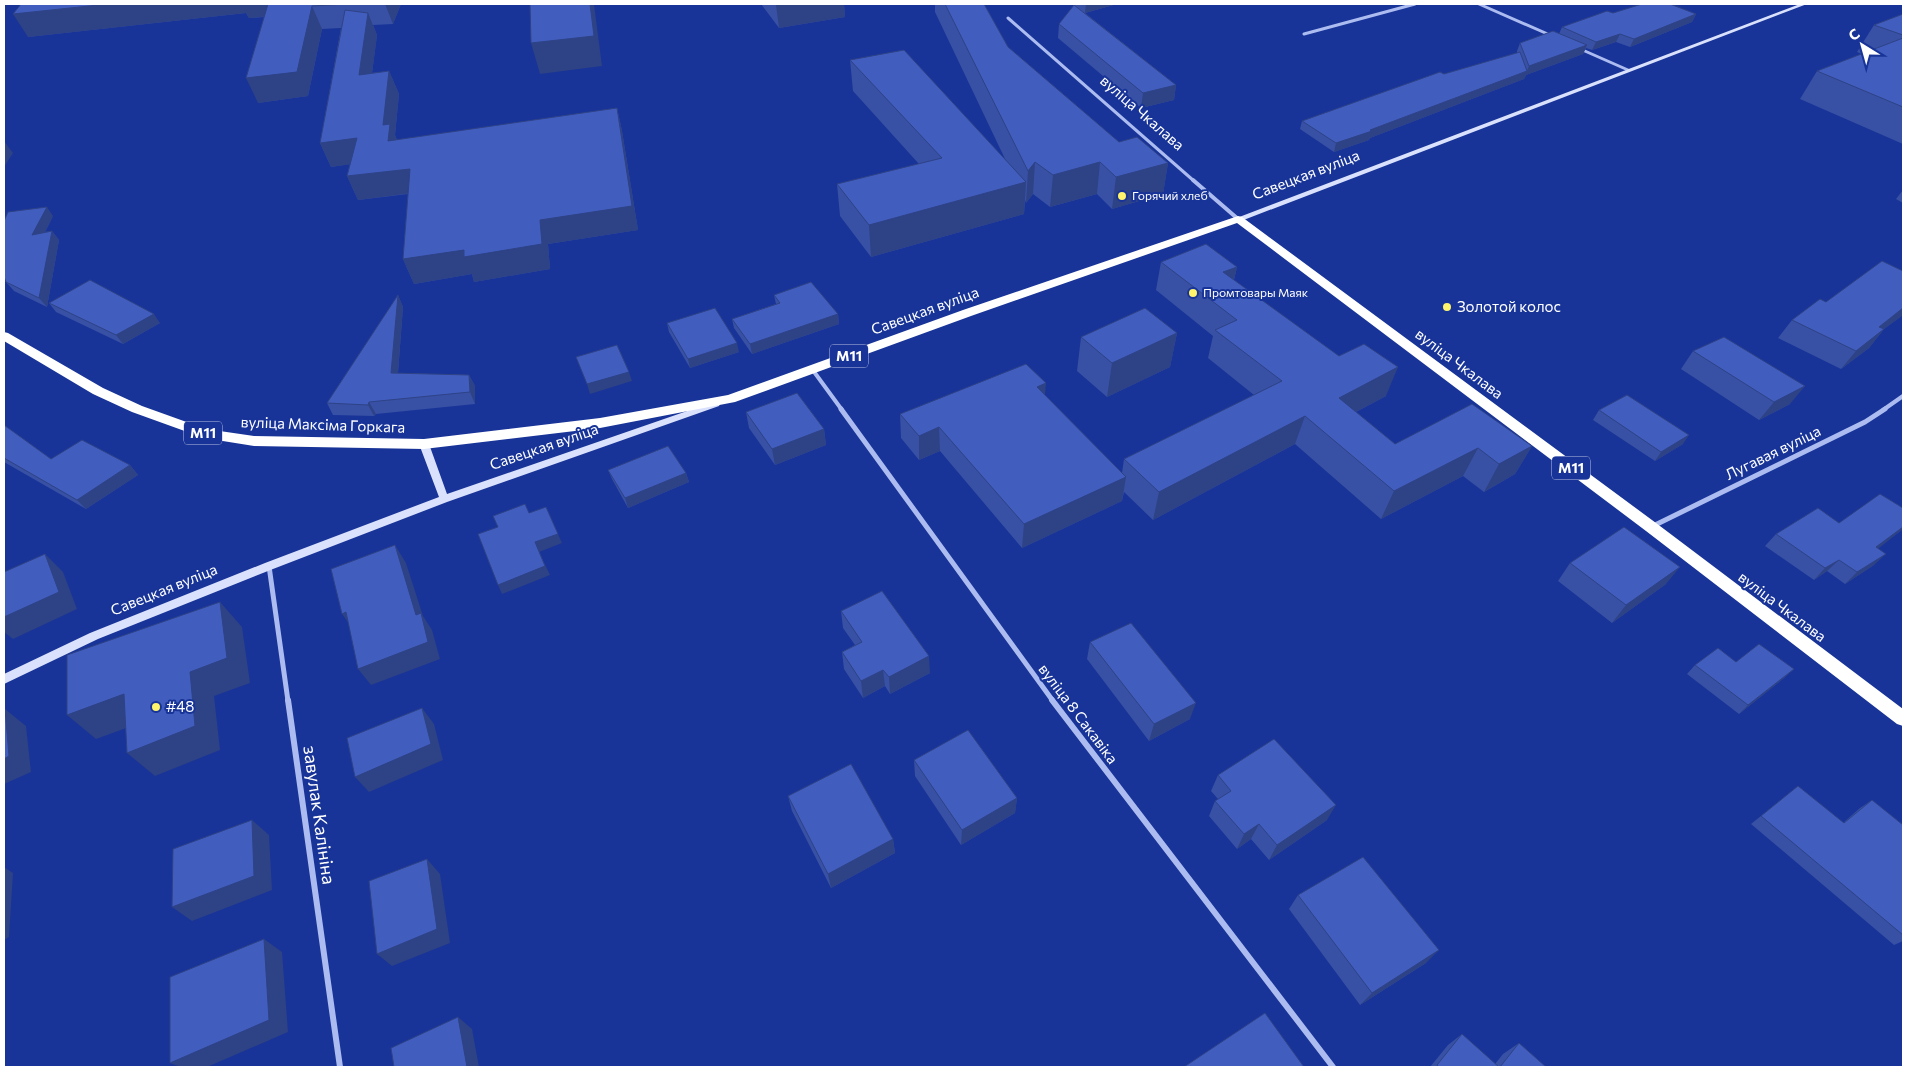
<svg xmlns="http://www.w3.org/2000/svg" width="1907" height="1071" font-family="Commissioner,sans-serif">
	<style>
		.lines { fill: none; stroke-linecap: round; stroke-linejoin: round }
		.street-far3 { stroke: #acbcf1; stroke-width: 3 }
		.street-far2 { stroke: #acbcf1; stroke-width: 4 }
		.street-far1 { stroke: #acbcf1; stroke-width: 5 }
		.street { stroke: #acbcf1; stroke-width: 6 }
		.secondary { fill: #dae1fc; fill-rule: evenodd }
		.highway { fill: #fff; fill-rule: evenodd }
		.wall { fill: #3851a4 }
		.shaded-wall { fill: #2e4286 }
		.building { fill: #415ebf; stroke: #2e4286 }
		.poi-dot { fill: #fff46c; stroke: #183498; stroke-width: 2 }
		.labels { text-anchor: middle; stroke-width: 4; stroke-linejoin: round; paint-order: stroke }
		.far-poi-label { font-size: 12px; fill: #fff; stroke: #183498; text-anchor: start }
		.shield { fill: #183498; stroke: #bac2e0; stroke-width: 1 }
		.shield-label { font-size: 14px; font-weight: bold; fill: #fff }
		.street-label { font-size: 15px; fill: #fff; stroke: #183498 }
		.poi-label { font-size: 15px; fill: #fff; stroke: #183498; text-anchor: start }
		.near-street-label { font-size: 18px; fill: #fff; stroke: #183498 }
	</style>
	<rect width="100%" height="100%" fill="#183498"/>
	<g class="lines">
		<path class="street-far3" d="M1479 4 1550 35
			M1008 18 1194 181
			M1304 34 1415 4
			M1578 48 1628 70"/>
		<path class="street-far2" d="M1193 180 1238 219
			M812 369 842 410
			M1883 410 1903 396"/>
		<path class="street-far1" d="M841 409 1053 701
			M1651 527 1865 422 1885 409
			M269 566 288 701"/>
		<path class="street" d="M288 700 340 1067
			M1052 700 1333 1067"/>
		<path class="secondary" d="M1800 4H1807L1241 221H1235L1234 219Z
			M716 401 719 402 720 404 719 406 447 502 273 569 98 639 4 684V674L90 633 265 563 439 497 419 444 421 442 424 441 429 444 447 494Z"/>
		<path class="highway" d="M1238 216 1242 217 1656 523 1903 709V726L1897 724 1646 531 1237 223 971 316 735 402 600 428 424 449 254 446 204 438 132 412 93 394 4 341V332L8 333 103 388 142 406 206 429 254 436 424 439 600 418 728 395 963 310Z"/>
	</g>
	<path class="wall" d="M21 4H401L393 24 373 25 377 35 372 73 389 71 399 94 395 135 397 140 617 108 622 131 638 230 548 244 550 269 474 282 472 274 414 284 403 259 408 194 358 200 347 176 350 164 331 167 320 143 341 28 322 29 308 96 258 103 264 17 249 18 246 13 28 37Z
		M761 4H844L845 17 779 28Z
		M935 4H984L1008 47 1119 142 1168 163 1163 194 1112 209 1097 194 1050 207 1033 194 1026 203 1025 200 1024 214 871 257 840 216 837 184 919 164 853 91 850 60 1006 161 935 12Z
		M1072 4H1117L1085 13 1176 85 1174 100 1141 108 1058 38 1059 24 1074 6Z
		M1613 13 1696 14 1692 22 1630 47 1616 42 1592 50 1586 48 1583 54 1526 75 1524 79 1370 138 1369 140 1334 152 1300 129 1302 121 1444 74 1517 53V51L1520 43 1559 34 1562 27Z
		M1903 14V144L1800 99 1817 71 1862 54 1857 52 1874 25Z
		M1903 190V203L1896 199Z
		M53 216 45 232 52 231 59 240 47 307 14 291 6 282Z
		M1161 262 1237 267 1234 280 1386 396 1356 412 1395 444 1532 446 1515 474 1484 492 1463 476 1381 519 1295 444 1153 520 1124 492 1122 501 1022 548 940 451 919 460 901 438 900 414 1045 396 1122 473 1124 459 1254 395 1208 358 1213 336 1156 290Z
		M1903 271V315L1884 329 1869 348 1841 369 1778 338 1792 320Z
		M398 295 403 307 398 373 469 375 475 386V404L376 414 374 416 333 415 327 403Z
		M774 295 838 314 839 324 752 354 734 328 732 319 776 304Z
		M49 303 160 323 123 344 56 312Z
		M667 323 739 352 690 368 669 332Z
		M1177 333 1170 367 1107 397 1077 371 1081 337Z
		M1693 351 1790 404 1759 420 1681 369Z
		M1599 410 1683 444 1655 461 1593 420Z
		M746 412 824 429 826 445 775 465 749 428Z
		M4 425 51 459 130 465 138 475 86 509 4 462Z
		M608 470 686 473 689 482 628 508 612 479Z
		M1839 523 1903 529 1878 548 1874 565 1845 584 1827 571 1814 580 1765 546 1776 534Z
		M1570 563 1666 584 1612 623 1558 581Z
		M841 611 930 673 890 694 885 686 863 698 844 669 842 652 855 645 843 628Z
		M1090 642 1190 719 1149 741 1087 659Z
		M1736 662 1794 669 1784 678 1739 714 1687 674 1695 665Z
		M914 760 1017 798 1015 813 961 845 915 776Z
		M1218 775 1327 820 1269 860 1251 839 1237 849 1209 816 1215 801 1218 799 1211 791Z
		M1798 786 1843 823 1860 808 1872 800 1903 825V941L1894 945 1751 824Z
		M788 796 893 839 895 853 831 888 792 811Z
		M1298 895 1426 963 1360 1005 1289 909Z
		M1462 1034 1495 1064 1503 1054 1519 1043 1546 1067H1430L1448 1045Z"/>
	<path class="shaded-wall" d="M108 4H277L283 15 249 18 246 13 28 37 13 14Z
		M385 4H401L393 24Z
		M590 4H594L602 66 540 74 531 43Z
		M783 4H844L845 17 779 28 776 5Z
		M1086 4H1117L1085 13Z
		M312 6 322 29 308 96 258 103 246 78Z
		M368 13 377 35 369 97 359 75Z
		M1696 14 1692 22 1630 47 1634 39Z
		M1620 34 1616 42 1592 50 1596 42Z
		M1587 45 1583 54 1526 75 1524 79 1370 138 1369 140 1334 152 1336 143 1527 71 1529 66Z
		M389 71 399 94 395 135 400 147 388 141 383 125Z
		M1176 85 1174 100 1141 108 1143 93Z
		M617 108 622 131 638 230 548 244 550 269 474 282 472 274 414 284 403 259 540 220Z
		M357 138 367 162 331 167 320 143Z
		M4 141 13 153 4 167Z
		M1035 162 1033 194 1026 203 1028 171Z
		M1100 162 1097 194 1050 207 1053 175Z
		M1168 163 1163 194 1112 209 1116 177Z
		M410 169 420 192 358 200 347 176Z
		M1026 182 1024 214 871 257 869 225Z
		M47 207 53 216 39 244 32 235Z
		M52 231 59 240 47 307 39 298Z
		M1237 267 1230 295 1223 272Z
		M398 295 403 307 397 384 391 373Z
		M1903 308V315L1884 329 1869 348 1841 369 1856 351 1879 327Z
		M154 314 160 323 123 344 116 335Z
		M838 314 839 324 752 354 750 344Z
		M1177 333 1170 367 1107 397 1112 363Z
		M737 343 739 352 690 368 688 359Z
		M1398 367 1386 396 1329 426 1339 398Z
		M629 372 632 381 590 394 587 384Z
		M469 375 475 386V404L470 392Z
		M1046 383 1044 408 1037 387Z
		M1805 386 1790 404 1759 420 1774 402Z
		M369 402 376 414 374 416 368 405Z
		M1305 416 1295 444 1153 520 1159 492Z
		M939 427 940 451 919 460V436Z
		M824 429 826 445 775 465 772 449Z
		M1689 435 1683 444 1655 461 1661 452Z
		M1532 446 1515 474 1484 492 1499 464Z
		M1478 448 1463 476 1381 519 1394 491Z
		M130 465 138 475 86 509 77 500Z
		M686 473 689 482 628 508 625 498Z
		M1126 477 1122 501 1022 548 1024 524Z
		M1903 527V529L1865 559 1876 547Z
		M558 534 562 543 539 552 550 575 502 594 498 585 535 542Z
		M395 545 406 563 423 616 432 630 440 659 371 685 358 669 416 615Z
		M45 554 63 572 77 609 13 639 4 632V617Z
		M1886 554 1874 565 1845 584 1857 572Z
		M1839 560 1827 571 1814 580 1825 568Z
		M1680 567 1666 584 1612 623 1626 605Z
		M220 602 242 627 250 683 214 696 220 750 155 776 127 753 190 672Z
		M346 612 355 632 342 614Z
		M929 656 930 673 890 694 889 677Z
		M1794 669 1784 678 1739 714 1748 705Z
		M883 670 885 686 863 698 861 681Z
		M124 694 151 719 96 739 67 715Z
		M1196 703 1190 719 1149 741 1154 724Z
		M422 708 434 724 443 760 369 792 355 777Z
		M5 709 26 726 31 772 4 784Z
		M1017 798 1015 813 961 845 962 830Z
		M1336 805 1327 820 1269 860 1277 845Z
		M252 820 269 835 272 890 192 921 172 907Z
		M1259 824 1251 839 1237 849 1244 834Z
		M893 839 895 853 831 888 828 874Z
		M427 859 440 874 450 943 392 966 377 954Z
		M4 867 13 873 9 937 4 940Z
		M264 939 282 952 288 1032 207 1067H180L170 1063Z
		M1439 950 1426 963 1360 1005 1372 993Z
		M458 1017 472 1029 479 1067H467Z"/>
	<path class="building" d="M21 4H108L13 14Z
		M268 4H347L312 6 297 72 246 78Z
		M530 4H590L594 36 531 43Z
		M945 4H984L1008 47 1119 142 1137 137 1168 163 1116 177 1100 162 1053 175 1035 162 1028 171Z
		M1642 4H1670L1696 14 1634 39 1620 34 1596 42 1562 27 1607 11 1613 13Z
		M1074 5 1176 85 1143 93 1059 24Z
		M345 10 368 13 359 75 389 71 383 125 390 124 388 141 617 108 632 206 540 220 542 244 464 257V250L403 259 410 169 347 176 357 138 320 143Z
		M1903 14V35L1874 25Z
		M1553 31 1587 45 1529 66 1520 43Z
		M1903 38V107L1817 71Z
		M904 50 1026 182 869 225 837 184 942 158 850 60Z
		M1520 52 1527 71 1370 130 1372 131 1336 143 1302 121 1440 72 1444 74Z
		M47 207 32 235 52 231 39 298 6 282 4 277V221L8 212Z
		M1206 244 1237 267 1223 272 1339 356 1364 344 1398 367 1339 398 1395 444 1472 404 1532 446 1499 464 1478 448 1394 491 1305 416 1159 492 1124 459 1282 381 1215 330 1237 320 1161 262Z
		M1882 261 1903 271V308L1879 327 1884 329 1856 351 1792 320 1820 299 1826 302Z
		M90 280 154 314 116 335 49 303Z
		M811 282 838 314 750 344 732 319 780 303 774 295Z
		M398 295 391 373 469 375 470 392 369 402 368 405 327 403Z
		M715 308 737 343 688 359 667 323Z
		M1145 308 1177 333 1112 363 1081 337Z
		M1724 337 1805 386 1774 402 1693 351Z
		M617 345 629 372 587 384 576 357Z
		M1026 364 1046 383 1037 387 1126 477 1024 524 939 427 919 436 900 414Z
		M797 393 824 429 772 449 746 412Z
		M1627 395 1689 435 1661 452 1599 410Z
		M4 425 51 459 82 440 130 465 77 500 4 458Z
		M668 446 686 473 625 498 608 470Z
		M1880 494 1903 508V527L1876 547 1886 554 1857 572 1839 560 1825 568 1776 534 1818 508 1839 523Z
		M525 504 529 513 546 507 558 534 535 542 545 566 498 585 478 534 498 527 493 516Z
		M1624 527 1680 567 1626 605 1570 563Z
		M395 545 416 615 421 613 428 642 358 669 346 612 342 614 331 569Z
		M45 554 59 592 4 617V572Z
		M882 591 929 656 889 677 883 670 861 681 842 652 862 642 841 611Z
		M220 602 227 658 190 672 195 726 127 753 124 694 67 715V655Z
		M1131 623 1196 703 1154 724 1090 642Z
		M1759 644 1794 669 1748 705 1695 665 1718 648 1736 662Z
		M422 708 431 744 355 777 347 738Z
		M5 709 9 756 4 759V710Z
		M968 730 1017 798 962 830 914 760Z
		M1274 739 1336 805 1277 845 1259 824 1244 834 1215 801 1231 791 1218 775Z
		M851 764 893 839 828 874 788 796Z
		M1798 786 1844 823 1872 800 1903 825V935L1761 816Z
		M252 820 254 876 172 907 173 849Z
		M1363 857 1439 950 1372 993 1298 895Z
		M427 859 437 929 377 954 369 881Z
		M264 939 269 1020 170 1063V977Z
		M1265 1013 1304 1067H1184Z
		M458 1017 467 1067H394L391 1048Z
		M1462 1034 1499 1067H1439L1437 1065Z
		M1519 1043 1546 1067H1500Z"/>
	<g class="poi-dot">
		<circle cx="1122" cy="196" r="5"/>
		<circle cx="1193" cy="293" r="5"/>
		<circle cx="1447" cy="307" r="5"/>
		<circle cx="156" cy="707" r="5"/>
	</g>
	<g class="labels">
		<g class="far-poi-label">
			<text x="1132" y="200">Горячий хлеб</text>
			<text x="1203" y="297">Промтовары Маяк</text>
		</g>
		<g class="shield">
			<rect x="830" y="344.5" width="38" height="23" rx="4"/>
			<rect x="184" y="421.5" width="38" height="23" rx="4"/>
			<rect x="1552" y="456.5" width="38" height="23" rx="4"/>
		</g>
		<g class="shield-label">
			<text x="849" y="361">М11</text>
			<text x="203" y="438">М11</text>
			<text x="1571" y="473">М11</text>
		</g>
		<g class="street-label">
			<text transform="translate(1142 113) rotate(41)" y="5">вуліца Чкалава</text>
			<text transform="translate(1306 175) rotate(-21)" y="5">Савецкая вуліца</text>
			<text transform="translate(925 311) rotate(-20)" y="5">Савецкая вуліца</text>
			<text transform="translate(1459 364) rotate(37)" y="5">вуліца Чкалава</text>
			<text transform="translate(323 425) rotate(2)" y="5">вуліца Максіма Горкага</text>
			<text transform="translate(544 447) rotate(-19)" y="5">Савецкая вуліца</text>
			<text transform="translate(1773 453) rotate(-26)" y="5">Лугавая вуліца</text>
			<text transform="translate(164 590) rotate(-22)" y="5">Савецкая вуліца</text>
			<text transform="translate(1782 607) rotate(37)" y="5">вуліца Чкалава</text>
			<text transform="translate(1078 714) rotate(53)" y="5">вуліца 8 Сакавіка</text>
		</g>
		<g class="poi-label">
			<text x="1457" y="312">Золотой колос</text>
			<text x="166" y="712">#48</text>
		</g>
		<g class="near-street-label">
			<text transform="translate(319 815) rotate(82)" y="6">завулак Калініна</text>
		</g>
	</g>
	<rect width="1907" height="1071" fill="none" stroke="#ffffff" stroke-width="10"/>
	<g transform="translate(1862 45) rotate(323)" stroke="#183498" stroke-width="4" paint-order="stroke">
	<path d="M0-4L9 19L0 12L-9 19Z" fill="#ffffff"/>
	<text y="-8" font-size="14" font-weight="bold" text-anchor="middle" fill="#ffffff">С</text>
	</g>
</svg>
